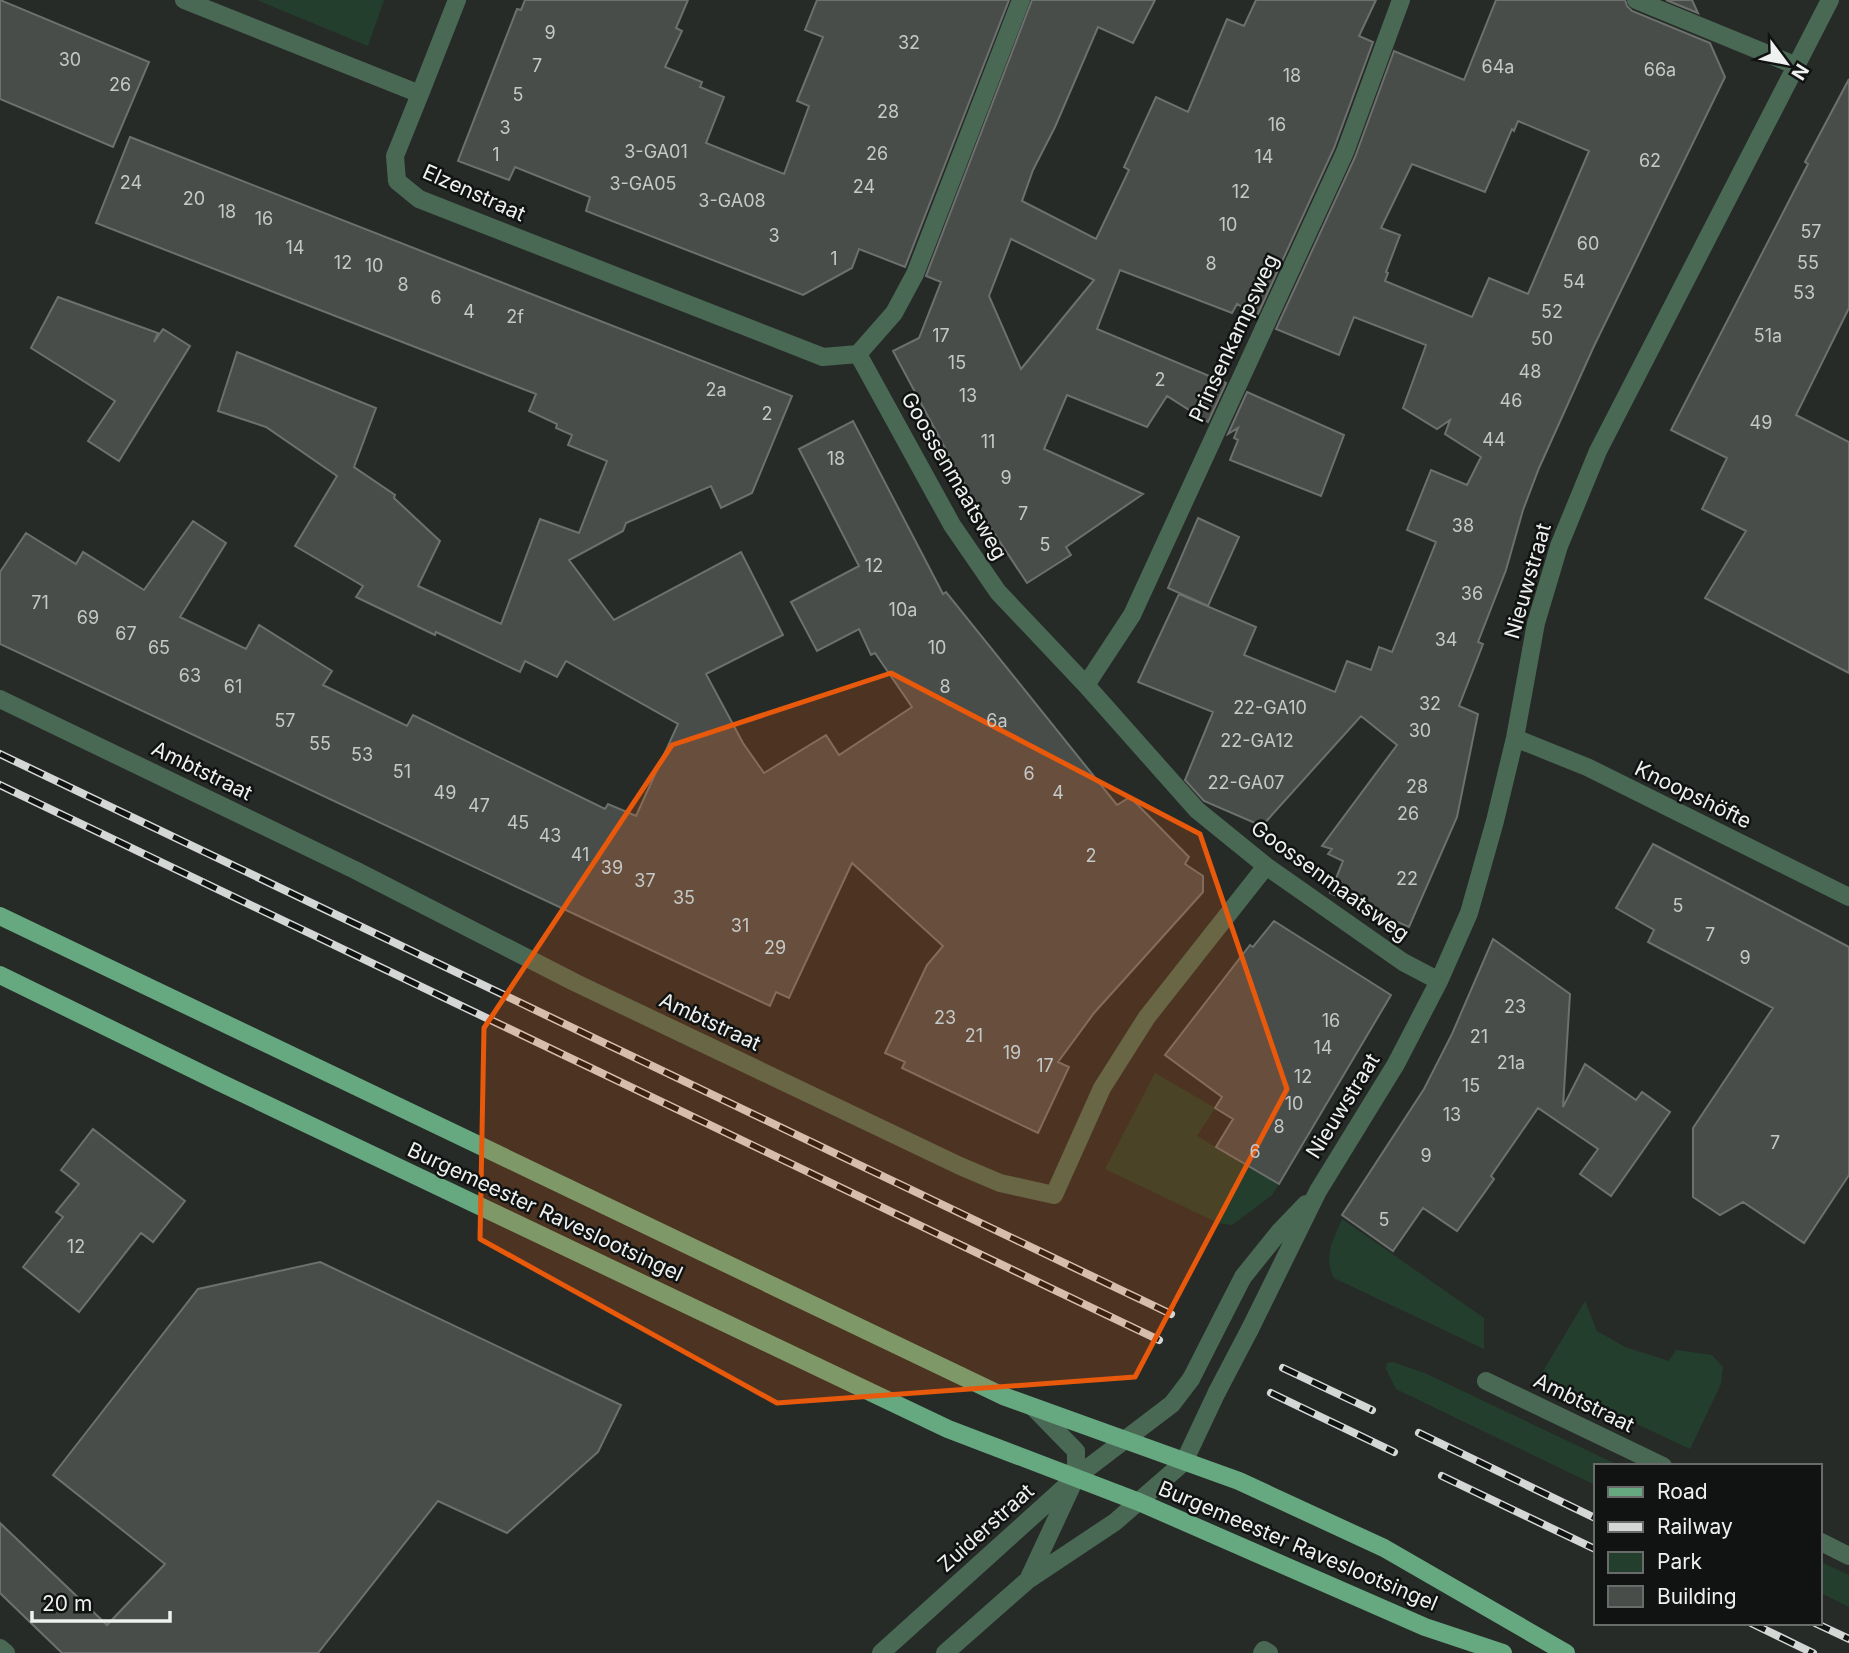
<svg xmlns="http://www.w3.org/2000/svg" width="1849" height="1653" font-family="Inter,sans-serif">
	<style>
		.green { fill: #243e2e }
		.building { fill: #494d4a; stroke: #6c716e; stroke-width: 2; fill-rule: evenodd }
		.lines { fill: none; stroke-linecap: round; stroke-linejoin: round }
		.minor { stroke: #4a6955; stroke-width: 18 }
		.major { stroke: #66a87f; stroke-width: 18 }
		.rail-casing { stroke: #d4d7d5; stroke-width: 8 }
		.rail { stroke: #111312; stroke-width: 5; stroke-dasharray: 16; stroke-linecap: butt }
		.minor-bridge { stroke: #4a6955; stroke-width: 18 }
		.marked { fill: #e8590c; fill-opacity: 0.2; stroke: #e8590c; stroke-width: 5; stroke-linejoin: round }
		.labels { text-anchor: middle; stroke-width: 5; stroke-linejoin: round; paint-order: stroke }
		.number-label { font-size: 18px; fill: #c5c8c6 }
		.street-label { font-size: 21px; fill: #eef1ef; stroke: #111312 }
	</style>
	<rect width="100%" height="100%" fill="#272b28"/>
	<path class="green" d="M257 0H384L368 46Z
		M1155 1073 1215 1108 1197 1136 1279 1184 1272 1195 1232 1225 1218 1223 1105 1169Z
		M1342 1219 1484 1318V1349L1334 1278C1323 1256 1333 1241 1342 1219Z
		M1585 1301 1597 1331 1625 1347 1669 1361 1676 1350 1712 1355 1723 1367 1721 1384 1690 1449 1539 1378Z
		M1393 1362 1427 1374 1620 1466H1595V1485L1396 1389 1386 1369 1387 1363Z
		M1819 1561 1849 1575V1607L1819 1592Z"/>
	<path class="building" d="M0 0 149 62 113 147 0 99Z
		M525 0H688L676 28 682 31 665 67 702 82 700 87 724 97 706 143 784 174 809 106 797 101 823 37 805 30 817 0H1009L905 267 859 249 852 268 803 295 586 211 590 197 515 167 509 180 458 161 517 9 521 10Z
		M1032 0H1155L1133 43 1098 27 1055 127 1033 170 1022 201 1096 239 1129 170 1124 167 1156 97 1188 112 1227 19 1244 26 1256 0H1376L1359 36 1373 42 1334 148 1257 316 1237 304 1232 313 1120 270 1097 329 1226 383 1208 422 1167 396 1147 427 1067 395 1044 449 1143 494 1066 547 1071 555 1027 583 975 504 893 351 919 338 941 282 926 276ZM1011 239 1094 280 1021 369 989 296Z
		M1496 0H1625L1627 6 1632 11 1710 43 1725 77 1594 346 1539 468 1523 510 1506 570 1478 642 1483 644 1459 706 1478 714 1457 817 1409 927 1330 893 1343 861 1328 854 1332 849 1322 846 1397 745 1361 716 1262 826 1204 801 1185 780 1213 712 1138 682 1179 594 1256 627 1244 655 1335 692 1347 661 1371 670 1379 647 1392 652 1436 542 1407 530 1431 470 1467 485 1481 457 1445 434 1450 420 1437 429 1403 408 1426 345 1354 317 1339 355 1276 329 1355 157 1394 51 1464 80ZM1518 121 1589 151 1528 294 1489 278 1472 317 1385 281 1388 273 1386 272 1400 235 1381 228 1412 164 1485 192 1512 129 1514 131Z
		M1666 0H1692L1698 13Z
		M1849 79V308L1796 415 1849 442V673L1705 598 1746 531 1702 509 1727 458 1671 430 1808 164 1805 162Z
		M130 137 792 396 752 493 721 508 711 486 626 523 623 531 569 560 614 620 741 552 783 635 706 674 743 743 764 773 826 735 839 755 912 707 875 653 871 655 859 629 817 651 791 602 859 566 799 449 853 421 943 594 946 592 1117 805 1130 797 1189 857 1185 864 1203 876V892L1094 1013 1058 1062 1069 1067 1038 1133 902 1068 905 1062 885 1053 927 965 943 946 852 863 789 998 776 992 770 1006 0 644V572L26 533 76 564 83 552 144 590 193 521 226 543 180 617 246 649 259 625 332 671 323 685 407 726 413 715 605 809 608 804 636 816 678 724 566 661 557 677 525 661 520 672 436 632 435 635 356 597 363 586 295 546 337 476 266 427 218 411 237 352 376 408 354 467 395 495 394 498 440 541 418 586 501 624 540 519 579 533 607 461 568 445 572 435 556 428 557 424 529 411 536 394 96 223Z
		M58 297 158 333 154 342 163 329 190 346 119 461 88 441 115 401 31 348Z
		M1247 392 1344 435 1321 496 1230 460 1238 440 1234 438 1238 428 1228 434Z
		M1198 518 1239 537 1208 606 1168 588Z
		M1653 844 1849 947V1175L1804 1243 1743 1202 1720 1215 1693 1197V1128L1773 1008 1648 942 1654 930 1616 908Z
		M1274 921 1391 995 1279 1184 1216 1147 1233 1119 1215 1108 1222 1097 1165 1055 1250 945 1253 947Z
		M1493 939 1570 994 1563 1107 1585 1064 1636 1100 1642 1092 1670 1112 1611 1196 1580 1174 1598 1149 1538 1108 1491 1176 1494 1179 1457 1231 1423 1208 1393 1251 1342 1215 1424 1089 1452 1034Z
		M93 1129 185 1201 153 1242 141 1233 79 1312 23 1267 63 1217 56 1212 79 1184 61 1170Z
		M320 1262 621 1405 598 1452 507 1533 438 1501 318 1653H62L0 1593V1523L107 1625 165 1564 53 1475 198 1289Z"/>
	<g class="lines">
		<path class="minor" d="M184 0 420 94 395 156 397 181 419 199 823 357 858 354
			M1021 0 915 274 894 313 858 354 952 525 998 592 1086 685 1197 810 1266 866 1403 962 1439 981
			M1636 0 1797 66
			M420 94 457 0
			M1086 685 1132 615 1345 152 1401 0
			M0 699 355 870 576 983 960 1166 1000 1183 1054 1195 1102 1088 1147 1017 1266 866
			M1515 738 1587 767 1849 897
			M1223 1316 1243 1277 1280 1231 1306 1204
			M1250 1329 1318 1191 1396 1064 1439 981 1469 913 1495 821 1515 738 1536 623 1559 546 1598 451 1830 0
			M1486 1381 1663 1466
			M1819 1541 1849 1556
			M1028 1580 1076 1477V1451L1033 1407
			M0 1648 6 1653
			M881 1653 1076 1477 1172 1404 1191 1379
			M945 1653 1028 1580 1115 1522 1184 1462 1217 1392
			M1262 1653 1264 1650 1269 1653"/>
		<path class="major" d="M0 916 1003 1396 1239 1481 1384 1548 1566 1653
			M0 975 221 1083 948 1429 1139 1502 1425 1627 1503 1653"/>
		<g class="rail-casing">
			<path id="rail" d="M0 754 1171 1314
				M0 785 1159 1340
				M1283 1368 1372 1410
				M1271 1393 1394 1452
				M1419 1433 1595 1518
				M1442 1476 1595 1549
				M1751 1623 1813 1653
				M1815 1623 1849 1639"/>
		</g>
		<use href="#rail" class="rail"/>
		<path class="minor-bridge" d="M1191 1379 1223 1316
			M1217 1392 1250 1329"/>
	</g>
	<path class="marked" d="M891 673 1200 834 1287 1089 1135 1377 777 1403 480 1239 484 1028 672 745Z"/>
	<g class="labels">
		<g class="number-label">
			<text x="550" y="39">9</text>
			<text x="909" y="49">32</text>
			<text x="70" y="66">30</text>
			<text x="537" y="72">7</text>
			<text x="1498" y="73">64a</text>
			<text x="1660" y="76">66a</text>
			<text x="1292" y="82">18</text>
			<text x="120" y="91">26</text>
			<text x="518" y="101">5</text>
			<text x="888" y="118">28</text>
			<text x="1277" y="131">16</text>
			<text x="505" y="134">3</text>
			<text x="656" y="158">3-GA01</text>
			<text x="877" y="160">26</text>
			<text x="496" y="161">1</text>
			<text x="1264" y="163">14</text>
			<text x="1650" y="167">62</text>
			<text x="131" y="189">24</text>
			<text x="643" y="190">3-GA05</text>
			<text x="864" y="193">24</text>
			<text x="1241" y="198">12</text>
			<text x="194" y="205">20</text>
			<text x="732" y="207">3-GA08</text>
			<text x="227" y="218">18</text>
			<text x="264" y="225">16</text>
			<text x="1228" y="231">10</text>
			<text x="1811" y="238">57</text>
			<text x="774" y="242">3</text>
			<text x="1588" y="250">60</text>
			<text x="295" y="254">14</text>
			<text x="834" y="265">1</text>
			<text x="343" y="269">12</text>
			<text x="1808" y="269">55</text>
			<text x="1211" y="270">8</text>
			<text x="374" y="272">10</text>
			<text x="1574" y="288">54</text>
			<text x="403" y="291">8</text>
			<text x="1804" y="299">53</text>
			<text x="436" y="304">6</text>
			<text x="469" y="318">4</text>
			<text x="1552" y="318">52</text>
			<text x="515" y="323">2f</text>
			<text x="941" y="342">17</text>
			<text x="1768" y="342">51a</text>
			<text x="1542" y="345">50</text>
			<text x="957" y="369">15</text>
			<text x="1530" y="378">48</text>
			<text x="1160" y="386">2</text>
			<text x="716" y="396">2a</text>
			<text x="968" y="402">13</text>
			<text x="1511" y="407">46</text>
			<text x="767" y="420">2</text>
			<text x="1761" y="429">49</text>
			<text x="1494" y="446">44</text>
			<text x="988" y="448">11</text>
			<text x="836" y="465">18</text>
			<text x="1006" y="484">9</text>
			<text x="1023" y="520">7</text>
			<text x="1463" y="532">38</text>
			<text x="1045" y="551">5</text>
			<text x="874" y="572">12</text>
			<text x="1472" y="600">36</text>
			<text x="40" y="609">71</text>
			<text x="903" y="616">10a</text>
			<text x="88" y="624">69</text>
			<text x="126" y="640">67</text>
			<text x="1446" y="646">34</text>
			<text x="159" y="654">65</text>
			<text x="937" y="654">10</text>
			<text x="190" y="682">63</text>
			<text x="233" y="693">61</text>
			<text x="945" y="693">8</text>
			<text x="1430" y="710">32</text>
			<text x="1270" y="714">22-GA10</text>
			<text x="285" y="727">57</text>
			<text x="997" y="727">6a</text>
			<text x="1420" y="737">30</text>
			<text x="1257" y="747">22-GA12</text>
			<text x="320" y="750">55</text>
			<text x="362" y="761">53</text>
			<text x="402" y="778">51</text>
			<text x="1029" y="780">6</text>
			<text x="1246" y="789">22-GA07</text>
			<text x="1417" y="793">28</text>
			<text x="445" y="799">49</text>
			<text x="1058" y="799">4</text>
			<text x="479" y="812">47</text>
			<text x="1408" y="820">26</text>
			<text x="518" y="829">45</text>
			<text x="550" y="842">43</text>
			<text x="580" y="861">41</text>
			<text x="1091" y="862">2</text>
			<text x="612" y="874">39</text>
			<text x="1407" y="885">22</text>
			<text x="645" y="887">37</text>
			<text x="684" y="904">35</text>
			<text x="1678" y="912">5</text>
			<text x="740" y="932">31</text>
			<text x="1710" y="941">7</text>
			<text x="775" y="954">29</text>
			<text x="1745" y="964">9</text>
			<text x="1515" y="1013">23</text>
			<text x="945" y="1024">23</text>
			<text x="1331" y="1027">16</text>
			<text x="974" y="1042">21</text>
			<text x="1479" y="1043">21</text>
			<text x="1323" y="1054">14</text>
			<text x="1012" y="1059">19</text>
			<text x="1511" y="1069">21a</text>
			<text x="1045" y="1072">17</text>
			<text x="1303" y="1083">12</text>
			<text x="1471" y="1092">15</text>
			<text x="1294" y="1110">10</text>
			<text x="1452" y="1121">13</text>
			<text x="1279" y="1133">8</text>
			<text x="1775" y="1149">7</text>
			<text x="1255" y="1158">6</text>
			<text x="1426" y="1162">9</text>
			<text x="1384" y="1226">5</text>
			<text x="76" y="1253">12</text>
		</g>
		<g class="street-label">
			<text transform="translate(474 193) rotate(24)" y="7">Elzenstraat</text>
			<text transform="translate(1234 338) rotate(-65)" y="7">Prinsenkampsweg</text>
			<text transform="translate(954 476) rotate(60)" y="7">Goossenmaatsweg</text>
			<text transform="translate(1528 581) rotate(-74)" y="7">Nieuwstraat</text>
			<text transform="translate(202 771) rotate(26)" y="7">Ambtstraat</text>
			<text transform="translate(1693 795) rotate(26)" y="7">Knoopshöfte</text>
			<text transform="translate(1330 881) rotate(36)" y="7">Goossenmaatsweg</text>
			<text transform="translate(710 1022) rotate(25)" y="7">Ambtstraat</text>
			<text transform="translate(1343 1106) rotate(-58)" y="7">Nieuwstraat</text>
			<text transform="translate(545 1212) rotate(25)" y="7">Burgemeester Raveslootsingel</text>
			<text transform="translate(1584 1403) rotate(26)" y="7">Ambtstraat</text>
			<text transform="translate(986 1528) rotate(-42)" y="7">Zuiderstraat</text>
			<text transform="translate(1298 1546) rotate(23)" y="7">Burgemeester Raveslootsingel</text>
		</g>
	</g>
	<rect x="1594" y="1464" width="228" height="161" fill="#111312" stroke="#696c6a" stroke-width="2"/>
	<rect x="1608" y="1487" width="35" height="10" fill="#66a87f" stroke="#696c6a" stroke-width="2"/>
	<text x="1657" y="1499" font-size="21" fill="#eef1ef">Road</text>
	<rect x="1608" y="1522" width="35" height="10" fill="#d4d7d5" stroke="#696c6a" stroke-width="2"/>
	<text x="1657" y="1534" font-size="21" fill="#eef1ef">Railway</text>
	<rect x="1608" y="1552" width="35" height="21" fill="#243e2e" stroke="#696c6a" stroke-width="2"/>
	<text x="1657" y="1569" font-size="21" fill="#eef1ef">Park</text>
	<rect x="1608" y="1586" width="35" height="21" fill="#494d4a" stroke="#696c6a" stroke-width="2"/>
	<text x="1657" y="1604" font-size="21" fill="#eef1ef">Building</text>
	<g transform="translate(1786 63) rotate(122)" stroke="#111312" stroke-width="5" paint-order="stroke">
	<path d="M0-5L12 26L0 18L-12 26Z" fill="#eef1ef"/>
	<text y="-10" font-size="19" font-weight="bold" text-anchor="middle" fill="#eef1ef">N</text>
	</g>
	<path d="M32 1611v10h138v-10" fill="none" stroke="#eef1ef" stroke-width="3.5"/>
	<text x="42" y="1611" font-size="21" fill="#eef1ef" stroke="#111312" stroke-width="5" paint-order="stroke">20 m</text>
</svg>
